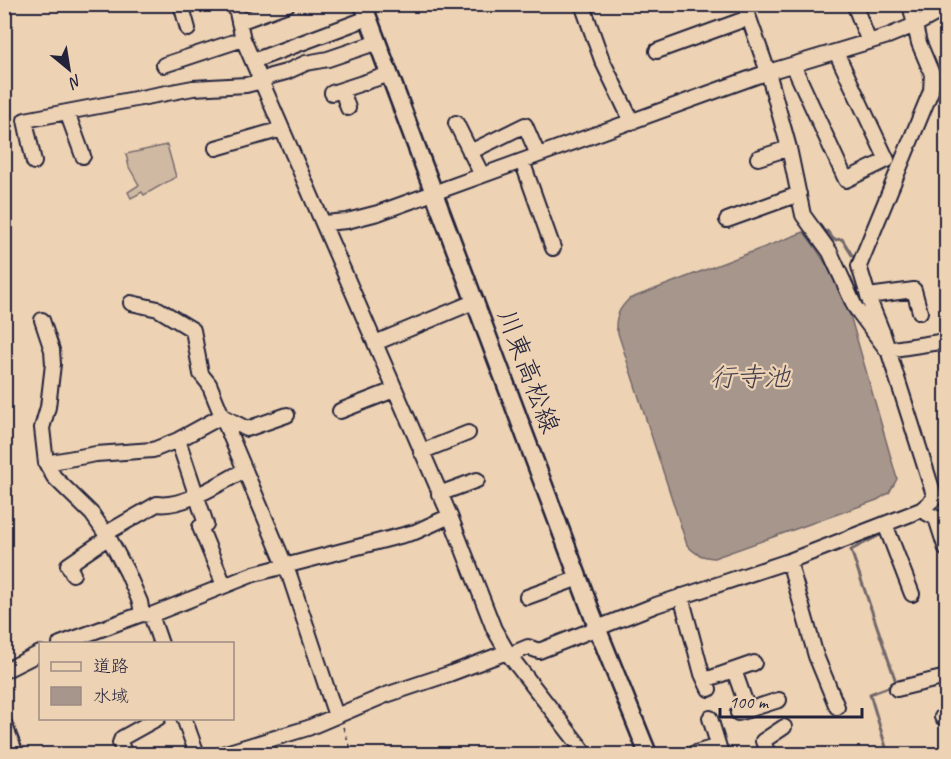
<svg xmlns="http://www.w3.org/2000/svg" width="951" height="759" font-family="Caveat,'Klee One',sans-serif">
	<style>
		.green { fill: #d0b9a3; stroke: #796e6f; stroke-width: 1.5 }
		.water { fill: #a7968b; stroke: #72686b; stroke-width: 1.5 }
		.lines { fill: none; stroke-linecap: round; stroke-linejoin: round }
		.stream { stroke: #72686b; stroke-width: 3 }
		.minor-casing { stroke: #22223b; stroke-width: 18 }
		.major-casing { stroke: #22223b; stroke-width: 21 }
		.path { stroke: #22223b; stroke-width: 1.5; stroke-dasharray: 4.5 4.5; stroke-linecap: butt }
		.minor { stroke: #edd2b4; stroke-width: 14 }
		.major { stroke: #edd2b4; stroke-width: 16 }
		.labels { text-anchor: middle; stroke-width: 4.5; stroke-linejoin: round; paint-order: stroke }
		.street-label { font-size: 26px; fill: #22223b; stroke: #edd2b4 }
		.water-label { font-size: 27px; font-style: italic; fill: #433f4f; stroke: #edd2b4 }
	</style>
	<rect width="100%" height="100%" fill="#edd2b4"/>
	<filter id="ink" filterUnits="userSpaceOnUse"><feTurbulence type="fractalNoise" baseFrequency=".0167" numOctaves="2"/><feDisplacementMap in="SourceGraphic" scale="12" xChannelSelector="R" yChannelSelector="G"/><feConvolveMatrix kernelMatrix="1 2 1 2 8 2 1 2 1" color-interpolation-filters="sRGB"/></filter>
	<g filter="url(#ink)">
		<path class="green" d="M167 145 176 177 144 195 142 192 131 198 128 192 139 185 129 167 126 154Z"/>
		<path class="water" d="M804 232C824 258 839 284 850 315L897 479 889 493 877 500 714 558C701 557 695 554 687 545L616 327C616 315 620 308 629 299Z"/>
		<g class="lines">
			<path class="stream" d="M822 234 827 231 834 240 842 239 855 260
				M884 533 851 550 896 682 894 685 870 694 888 754"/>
			<g class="minor-casing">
				<path id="minor" d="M181 4 188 29
					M235 4 243 39 450 516 494 629 509 655 586 754
					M582 4 602 60 632 122
					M744 4 768 72 789 148 803 215 830 252 855 307 887 350 946 341
					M854 4 869 42
					M910 4 919 43 932 74 931 91 859 266 870 302 883 334 935 498 921 510
					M239 22 288 4
					M657 51 748 18
					M253 61 368 18
					M164 65 243 39
					M793 65 846 180 887 160 836 52
					M932 78 944 81 946 84
					M342 90 348 108
					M332 93 390 74
					M67 112 83 156
					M456 123 482 175
					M216 148 282 129
					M470 152 525 125 538 155
					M758 158 789 148
					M522 161 553 248
					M34 162 25 120 193 88 246 85 262 81 271 76 286 72 306 63 328 59 378 42
					M727 220 799 194
					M324 223 347 221 378 213 768 72 888 36 915 25 946 8
					M868 296 914 290 920 312
					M131 303 158 309 193 330 201 374 209 384 222 416 178 440 206 524 200 527 224 585
					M42 320 52 350 53 364 48 407 42 428 46 463 54 477 92 514 110 540 127 572 140 602 142 614
					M375 343 476 301
					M340 411 394 390
					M222 416 290 577 336 716
					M222 416 247 429 287 415
					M421 452 468 433
					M46 463 96 454 153 450 178 440
					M439 494 477 480
					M936 518 946 549
					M885 524 912 594
					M105 534 157 504C184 508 221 482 245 470
					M789 561 816 656 837 707
					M73 574 68 565 103 541 110 540
					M681 596 702 674 709 689
					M527 597 579 578
					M151 615 161 644
					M60 644 142 614 151 615 254 574 415 532 450 516
					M509 655 528 647 539 651 656 605 789 561 921 510 936 518 946 519
					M734 670 748 710
					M4 671 40 653
					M705 680 754 663
					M897 689 946 677
					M738 713 779 700
					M942 717 946 715
					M184 718 197 754
					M710 718 721 754
					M4 723 16 754
					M125 754 120 743 122 738 158 718
					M222 754 308 728 386 695 449 674 507 652
					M692 754 718 746
					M768 754 763 741 784 727"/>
			</g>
			<g class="major-casing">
				<path id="major" d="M363 4 600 635 648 754"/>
			</g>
			<path class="path" d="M343 727 353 754"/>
			<use href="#minor" class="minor"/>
			<use href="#major" class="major"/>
		</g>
	</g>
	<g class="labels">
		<g class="street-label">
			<text transform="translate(529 371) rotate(69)" y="9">川東高松線</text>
		</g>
		<g class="water-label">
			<text x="750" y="386">行寺池</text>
		</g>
	</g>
	<rect width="951" height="759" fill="none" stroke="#edd2b4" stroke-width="24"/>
	<rect x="12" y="12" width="927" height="735" fill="none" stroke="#22223b" stroke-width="2" filter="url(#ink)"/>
	<rect x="39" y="642" width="195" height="78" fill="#edd2b4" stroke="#9c8c84" stroke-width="1.5"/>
	<rect x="51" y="662" width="30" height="9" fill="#edd2b4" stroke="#9c8c84" stroke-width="1.5"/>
	<text x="93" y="672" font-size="18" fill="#22223b">道路</text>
	<rect x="51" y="687" width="30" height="18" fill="#a7968b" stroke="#9c8c84" stroke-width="1.5"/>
	<text x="93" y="702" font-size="18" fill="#22223b">水域</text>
	<g transform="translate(69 69) rotate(150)" stroke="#edd2b4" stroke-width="4.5" paint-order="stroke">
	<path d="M0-4.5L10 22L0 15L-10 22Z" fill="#22223b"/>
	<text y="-9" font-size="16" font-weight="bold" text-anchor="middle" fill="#22223b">N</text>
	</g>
	<path d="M720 708v9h142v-9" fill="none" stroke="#22223b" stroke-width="3"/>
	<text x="729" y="708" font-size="18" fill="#22223b" stroke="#edd2b4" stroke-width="4.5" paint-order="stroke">100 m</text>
</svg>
